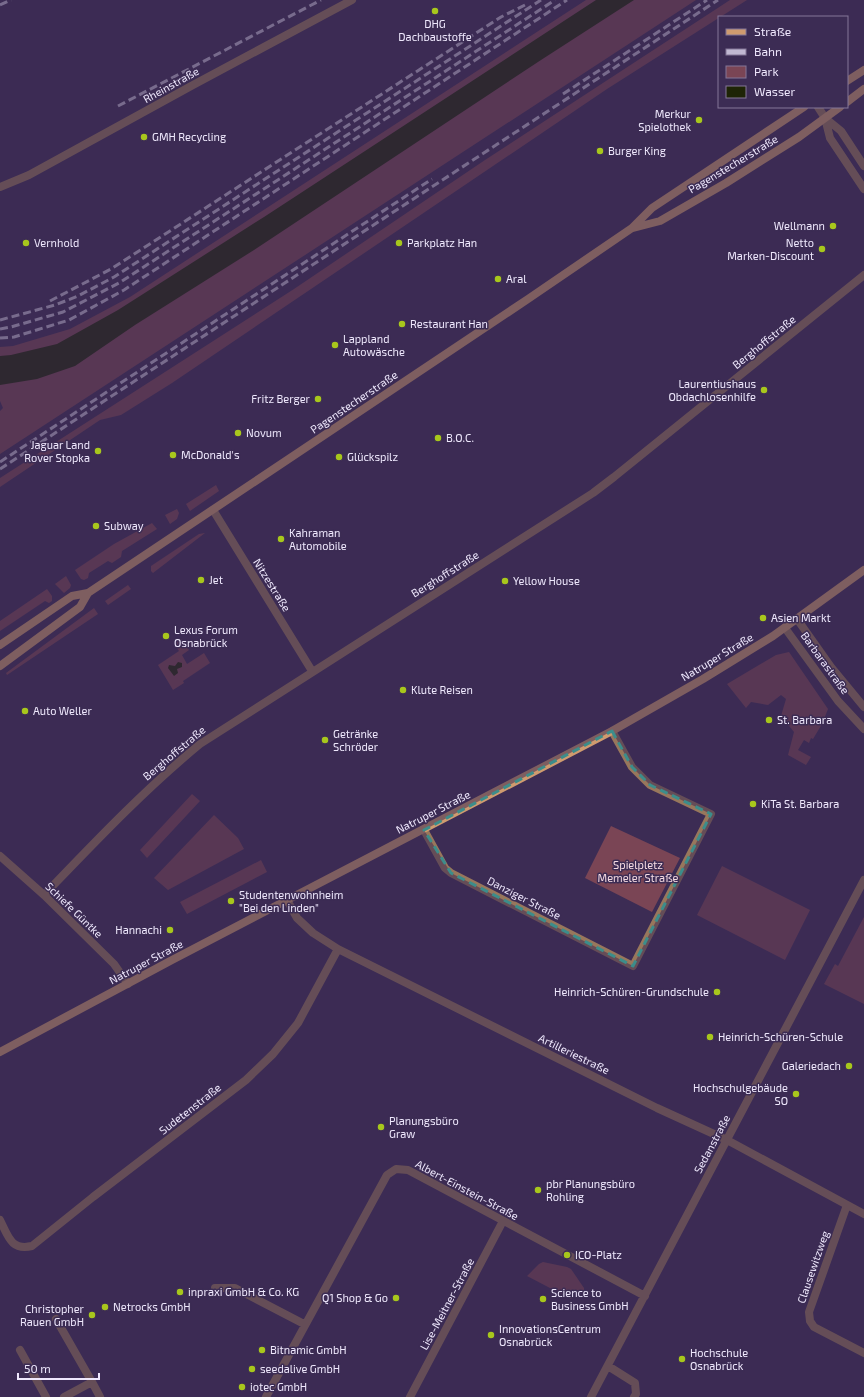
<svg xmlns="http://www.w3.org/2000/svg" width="864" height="1397" font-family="'Exo 2',sans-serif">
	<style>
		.green { fill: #7a4555 }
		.water { fill: #1e2406 }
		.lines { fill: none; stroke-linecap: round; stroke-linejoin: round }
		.street { stroke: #98775c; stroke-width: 8 }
		.secondary { stroke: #cf9b6f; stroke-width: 8 }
		.rail { stroke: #c1b8d2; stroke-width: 3; stroke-dasharray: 8 4; stroke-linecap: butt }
		.marked { fill: none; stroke: #3c8d8b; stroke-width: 3; stroke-dasharray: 8 5; stroke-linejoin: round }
		.poi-dot { fill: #a8c71c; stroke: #3c2c54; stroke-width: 1.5 }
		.labels { text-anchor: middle; stroke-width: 3; stroke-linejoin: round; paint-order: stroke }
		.poi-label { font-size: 11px; fill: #efe8fd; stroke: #3c2c54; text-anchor: start }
		.street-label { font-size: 11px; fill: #efe8fd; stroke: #3c2c54 }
		.park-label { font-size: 11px; fill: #f6dbe2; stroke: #3c2c54 }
	</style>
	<rect width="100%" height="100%" fill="#3c2c54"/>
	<path class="green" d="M586 0H696L0 454V411L3 408 0 401V347L13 346 70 329 130 297Z
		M730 0H747L607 89 172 383 121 415 100 420 0 487V478L294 289 485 160Z
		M216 485 219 491 190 511 186 504Z
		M177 509 179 513 177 519 170 524 165 515Z
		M152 523 157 529 122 551 121 557 112 563 108 561 89 573 88 578 84 580 81 579 75 570 114 544Z
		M205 533 153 573 151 571V566L199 534Z
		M66 576 71 585 70 588 64 593 55 584Z
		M128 585 131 589 108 605 105 601Z
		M47 589 52 596V601L49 603 45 601 0 631V621Z
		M94 608 98 614 7 675 6 673Z
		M181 639 189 650 182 655 187 664 204 653 210 663 183 681 184 683 173 690 158 665 179 651 174 644Z
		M789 652 828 709 822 724 813 739 811 738 809 743 804 740 798 750 811 757 806 765 788 755 794 732 781 716 786 699 781 695 768 705 751 702 746 708 727 684 776 655Z
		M192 794 200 801 147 858 140 850Z
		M214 815 238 838 244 849 168 890 154 878Z
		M611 826 680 858 652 912 585 878Z
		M261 860 267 872 187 914 180 902Z
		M722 866 810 910 785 960 697 915Z
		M864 917V1004L824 984 835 964 838 966Z
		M543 1262 567 1267 571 1269 584 1288V1290L571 1299 527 1276 539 1264Z"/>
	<path class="water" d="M596 0H634L541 60 254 250 135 325 75 366 37 379 0 385V356L11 355 57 344 118 310 264 217Z
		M178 662 182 663V667L177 669 178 673 174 676 168 668 169 665 175 666Z"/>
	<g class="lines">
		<path class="street" d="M818 107 825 118 841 131 864 166
			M825 118 830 138 864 189
			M0 187 29 175 193 85 352 0
			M213 510 312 671
			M797 619 831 667 864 707
			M785 628 838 701 864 729
			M424 830 445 868 451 873 633 966 711 814 650 785 632 767 612 731
			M0 856 44 895 114 964 128 984
			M44 895C94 843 144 790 200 744L593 493 614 477 864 275
			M287 900 297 918 313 933 338 949 657 1108 727 1140 864 1214
			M847 1205 809 1312 810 1321 814 1327 864 1353
			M0 1220C8 1236 11 1251 32 1246L93 1197 246 1080 273 1054 298 1023 338 949
			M215 1288H235L304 1324
			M56 1319 92 1382
			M20 1350 46 1397
			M608 1366 635 1383 636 1394 634 1397
			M64 1397 92 1382 100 1397
			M266 1397 387 1175 396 1169 408 1170 645 1296
			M410 1397 503 1221
			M591 1397 864 880"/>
		<path class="secondary" d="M847 81 864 70
			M847 102 864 89
			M633 228 660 221 726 183 799 137 840 107
			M0 645 72 596 88 593 528 299 632 228 652 208 804 107
			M0 666 80 607 88 593
			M0 1052 172 960 612 731 703 679 773 636 864 570"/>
		<path class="rail" d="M0 5 11 0
			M563 94 707 0
			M118 106 321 0
			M50 301 111 269 501 17 525 5
			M0 320 55 305 78 296 114 277 541 0
			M0 329 11 327 63 312 119 283 555 0
			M0 338 14 337 69 320 124 290 567 0
			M0 462 432 179
			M0 469 718 0"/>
	</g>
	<path d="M0 0H864V1397H0ZM612 731 632 767 650 785 711 814 633 966 451 873 424 830Z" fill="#3c2c54" fill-opacity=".55" fill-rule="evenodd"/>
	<path class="marked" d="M612 731 632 767 650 785 711 814 633 966 451 873 424 830Z"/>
	<g class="poi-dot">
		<circle cx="435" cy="11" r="4"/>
		<circle cx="699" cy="120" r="4"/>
		<circle cx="144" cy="137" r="4"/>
		<circle cx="600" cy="151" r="4"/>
		<circle cx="833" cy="226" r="4"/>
		<circle cx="26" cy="243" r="4"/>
		<circle cx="399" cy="243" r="4"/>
		<circle cx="822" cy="249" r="4"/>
		<circle cx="498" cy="279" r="4"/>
		<circle cx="402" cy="324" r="4"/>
		<circle cx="335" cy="345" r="4"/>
		<circle cx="764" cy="390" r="4"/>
		<circle cx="318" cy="399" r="4"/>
		<circle cx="238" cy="433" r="4"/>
		<circle cx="438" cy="438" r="4"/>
		<circle cx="98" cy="451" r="4"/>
		<circle cx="173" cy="455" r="4"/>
		<circle cx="339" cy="457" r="4"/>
		<circle cx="96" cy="526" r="4"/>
		<circle cx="281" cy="539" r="4"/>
		<circle cx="201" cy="580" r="4"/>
		<circle cx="505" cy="581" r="4"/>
		<circle cx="763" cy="618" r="4"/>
		<circle cx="166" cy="636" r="4"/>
		<circle cx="403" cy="690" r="4"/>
		<circle cx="25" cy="711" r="4"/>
		<circle cx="769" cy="720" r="4"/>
		<circle cx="325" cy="740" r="4"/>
		<circle cx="753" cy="804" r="4"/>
		<circle cx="231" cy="901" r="4"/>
		<circle cx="170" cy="930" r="4"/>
		<circle cx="717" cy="992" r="4"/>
		<circle cx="710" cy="1037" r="4"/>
		<circle cx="849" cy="1066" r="4"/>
		<circle cx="796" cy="1094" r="4"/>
		<circle cx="381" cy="1127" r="4"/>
		<circle cx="538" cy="1190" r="4"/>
		<circle cx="567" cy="1255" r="4"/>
		<circle cx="180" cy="1292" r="4"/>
		<circle cx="396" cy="1298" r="4"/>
		<circle cx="543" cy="1299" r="4"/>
		<circle cx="105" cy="1307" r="4"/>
		<circle cx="92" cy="1315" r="4"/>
		<circle cx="491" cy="1335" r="4"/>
		<circle cx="262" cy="1350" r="4"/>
		<circle cx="682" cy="1359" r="4"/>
		<circle cx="252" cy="1369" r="4"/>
		<circle cx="242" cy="1387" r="4"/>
	</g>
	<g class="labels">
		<g class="poi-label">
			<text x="435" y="28" text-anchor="middle">DHG<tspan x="435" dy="13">Dachbaustoffe</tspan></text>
			<text x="691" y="118" text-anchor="end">Merkur<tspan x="691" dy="13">Spielothek</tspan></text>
			<text x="152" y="141">GMH Recycling</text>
			<text x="608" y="155">Burger King</text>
			<text x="825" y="230" text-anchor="end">Wellmann</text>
			<text x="34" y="247">Vernhold</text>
			<text x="407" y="247">Parkplatz Han</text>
			<text x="814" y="247" text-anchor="end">Netto<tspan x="814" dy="13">Marken-Discount</tspan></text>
			<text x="506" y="283">Aral</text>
			<text x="410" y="328">Restaurant Han</text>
			<text x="343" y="343">Lappland<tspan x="343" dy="13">Autowäsche</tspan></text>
			<text x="756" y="388" text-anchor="end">Laurentiushaus<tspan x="756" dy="13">Obdachlosenhilfe</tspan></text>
			<text x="310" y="403" text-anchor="end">Fritz Berger</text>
			<text x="246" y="437">Novum</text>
			<text x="446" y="442">B.O.C.</text>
			<text x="90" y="449" text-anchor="end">Jaguar Land<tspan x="90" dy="13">Rover Stopka</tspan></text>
			<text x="181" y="459">McDonald's</text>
			<text x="347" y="461">Glückspilz</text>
			<text x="104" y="530">Subway</text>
			<text x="289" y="537">Kahraman<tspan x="289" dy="13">Automobile</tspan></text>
			<text x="209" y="584">Jet</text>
			<text x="513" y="585">Yellow House</text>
			<text x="771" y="622">Asien Markt</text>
			<text x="174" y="634">Lexus Forum<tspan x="174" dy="13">Osnabrück</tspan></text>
			<text x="411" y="694">Klute Reisen</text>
			<text x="33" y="715">Auto Weller</text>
			<text x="777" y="724">St. Barbara</text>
			<text x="333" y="738">Getränke<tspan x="333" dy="13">Schröder</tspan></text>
			<text x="761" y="808">KiTa St. Barbara</text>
			<text x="239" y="899">Studentenwohnheim<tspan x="239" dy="13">"Bei den Linden"</tspan></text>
			<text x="162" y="934" text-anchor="end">Hannachi</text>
			<text x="709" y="996" text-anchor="end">Heinrich-Schüren-Grundschule</text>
			<text x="718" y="1041">Heinrich-Schüren-Schule</text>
			<text x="841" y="1070" text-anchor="end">Galeriedach</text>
			<text x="788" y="1092" text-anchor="end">Hochschulgebäude<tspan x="788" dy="13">SO</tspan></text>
			<text x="389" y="1125">Planungsbüro<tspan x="389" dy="13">Graw</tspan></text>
			<text x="546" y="1188">pbr Planungsbüro<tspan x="546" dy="13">Rohling</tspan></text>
			<text x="575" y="1259">ICO-Platz</text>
			<text x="188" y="1296">inpraxi GmbH &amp; Co. KG</text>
			<text x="551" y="1297">Science to<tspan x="551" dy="13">Business GmbH</tspan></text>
			<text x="388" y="1302" text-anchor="end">Q1 Shop &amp; Go</text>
			<text x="113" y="1311">Netrocks GmbH</text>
			<text x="84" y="1313" text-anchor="end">Christopher<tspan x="84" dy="13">Rauen GmbH</tspan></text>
			<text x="499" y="1333">InnovationsCentrum<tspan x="499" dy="13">Osnabrück</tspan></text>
			<text x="270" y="1354">Bitnamic GmbH</text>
			<text x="690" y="1357">Hochschule<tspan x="690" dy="13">Osnabrück</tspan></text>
			<text x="260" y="1373">seedalive GmbH</text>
			<text x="250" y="1391">iotec GmbH</text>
		</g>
		<g class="street-label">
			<text transform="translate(171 85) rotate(-29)" y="4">Rheinstraße</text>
			<text transform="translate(733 164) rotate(-31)" y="4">Pagenstecherstraße</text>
			<text transform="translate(764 342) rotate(-39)" y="4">Berghoffstraße</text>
			<text transform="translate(354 402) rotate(-34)" y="4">Pagenstecherstraße</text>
			<text transform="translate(445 574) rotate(-32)" y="4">Berghoffstraße</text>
			<text transform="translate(272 585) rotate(58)" y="4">Nitzestraße</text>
			<text transform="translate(717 657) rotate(-31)" y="4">Natruper Straße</text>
			<text transform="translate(825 663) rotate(54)" y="4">Barbarastraße</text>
			<text transform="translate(174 753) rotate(-40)" y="4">Berghoffstraße</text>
			<text transform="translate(433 812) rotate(-27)" y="4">Natruper Straße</text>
			<text transform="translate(524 898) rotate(27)" y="4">Danziger Straße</text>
			<text transform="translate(74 910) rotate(44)" y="4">Schiefe Güntke</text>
			<text transform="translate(146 962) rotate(-28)" y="4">Natruper Straße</text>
			<text transform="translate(574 1054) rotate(26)" y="4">Artilleriestraße</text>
			<text transform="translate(190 1109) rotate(-38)" y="4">Sudetenstraße</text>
			<text transform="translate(712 1144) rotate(-62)" y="4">Sedanstraße</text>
			<text transform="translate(467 1190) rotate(28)" y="4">Albert-Einstein-Straße</text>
			<text transform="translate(813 1267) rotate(-71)" y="4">Clausewitzweg</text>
			<text transform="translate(447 1304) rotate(-62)" y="4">Lise-Meitner-Straße</text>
		</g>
		<g class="park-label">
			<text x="638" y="869">Spielpletz<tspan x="638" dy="13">Memeler Straße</tspan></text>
		</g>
	</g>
	<rect x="718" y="16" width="130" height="92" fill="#3c2c54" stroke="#847798"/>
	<rect x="726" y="29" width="20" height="6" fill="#cf9b6f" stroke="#847798"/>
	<text x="754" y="36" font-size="12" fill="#efe8fd">Straße</text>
	<rect x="726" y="49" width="20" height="6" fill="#c1b8d2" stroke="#847798"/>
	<text x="754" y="56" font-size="12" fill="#efe8fd">Bahn</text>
	<rect x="726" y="66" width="20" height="12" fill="#7a4555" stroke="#847798"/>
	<text x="754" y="76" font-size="12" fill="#efe8fd">Park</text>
	<rect x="726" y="86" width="20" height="12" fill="#1e2406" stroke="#847798"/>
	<text x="754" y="96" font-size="12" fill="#efe8fd">Wasser</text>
	<path d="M18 1373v6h81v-6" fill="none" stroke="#efe8fd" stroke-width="2"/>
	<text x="24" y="1373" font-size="12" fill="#efe8fd" stroke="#3c2c54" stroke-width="3" paint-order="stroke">50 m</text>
</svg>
